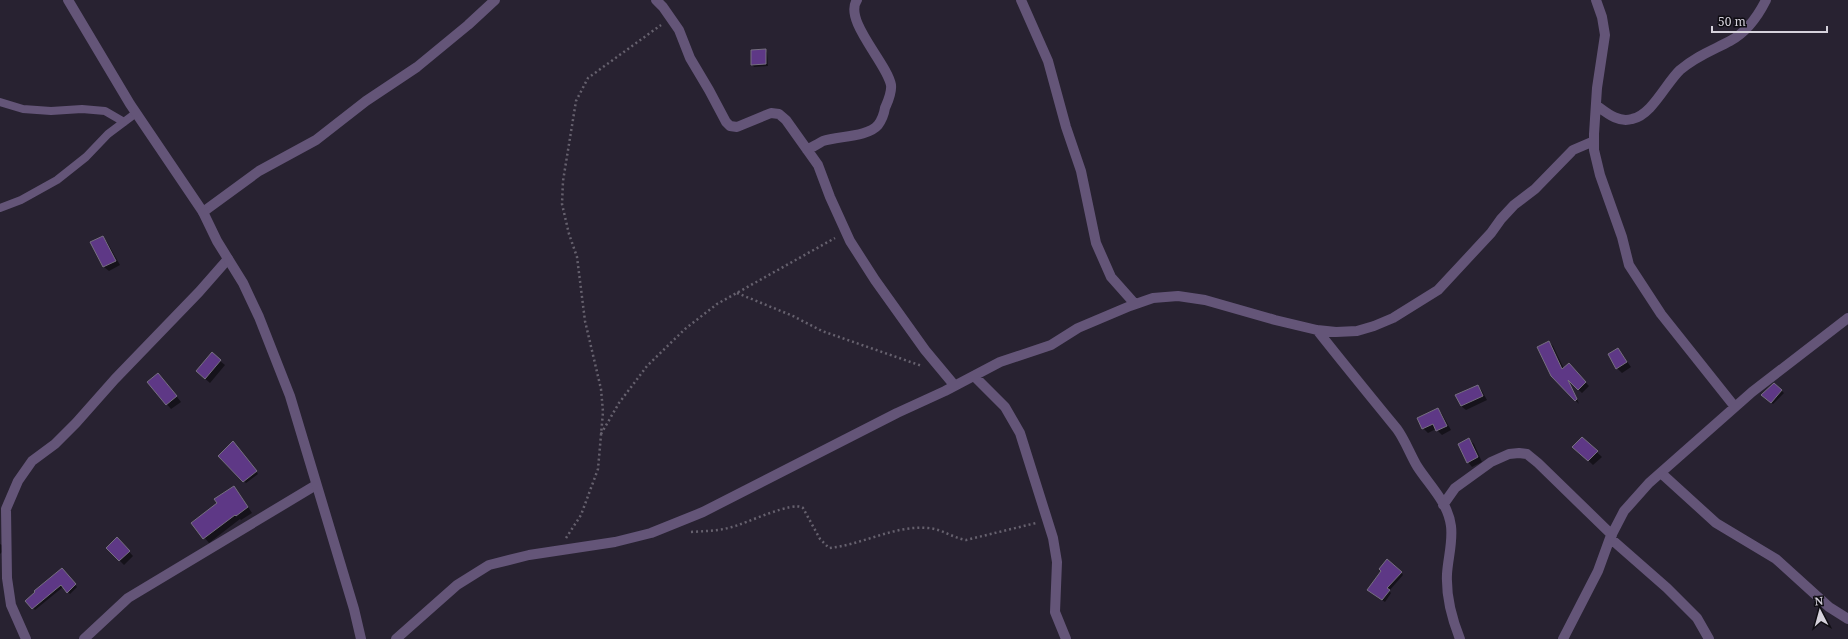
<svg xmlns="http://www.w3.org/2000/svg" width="1848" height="639" font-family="'Noto Serif',serif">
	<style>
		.shadow { fill: #0007 }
		.building { fill: #5e3886; stroke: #766f80 }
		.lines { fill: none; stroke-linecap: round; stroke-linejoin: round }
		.path { stroke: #66616e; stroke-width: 2.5; stroke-dasharray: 2 3; stroke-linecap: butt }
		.service { stroke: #645578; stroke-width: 8 }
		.minor { stroke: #645578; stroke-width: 10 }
		.tertiary { stroke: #645578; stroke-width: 10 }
	</style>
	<rect width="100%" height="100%" fill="#282231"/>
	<path class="shadow" d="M765 50 767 53 768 66 754 67 752 64Z
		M102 237 107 242 120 265 109 271 104 267 91 243Z
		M1549 342 1553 346 1564 369 1569 365 1589 386 1582 393 1569 381 1579 404 1552 376Z
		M1618 349 1631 367 1622 373 1617 368Z
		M220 361 225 365 210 383 202 376Z
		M163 379 181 402 171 409 148 382Z
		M1774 384 1784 393 1773 404 1763 395Z
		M1478 386 1482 391 1487 400 1466 410 1461 406Z
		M1438 409 1442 414 1451 430 1442 435 1436 429 1428 433 1423 428Z
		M1582 438 1602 457 1593 465 1574 447Z
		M1469 439 1474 444 1482 462 1472 467 1468 462Z
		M235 445 258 474 246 483 219 456Z
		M238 492 252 513 241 520 240 519 209 543 193 524 219 503Z
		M117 539 133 556 124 565 107 548Z
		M0 544 2 545V552L0 554Z
		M62 570 77 587 70 594 63 587 35 610 27 601Z
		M1401 572 1403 575 1389 591 1391 593 1385 602 1371 592Z"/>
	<path class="building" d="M766 49V64L751 65V50Z
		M103 236 116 261 103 267 90 242Z
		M1549 341 1562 369 1569 363 1586 382 1578 390 1568 380 1577 399 1575 401 1551 376 1537 347Z
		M1618 348 1627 362 1616 369 1608 354Z
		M212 352 221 360 205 379 196 371Z
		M158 373 177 396 166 405 147 382Z
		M1774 383 1782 390 1771 403 1761 395Z
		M1478 385 1483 396 1461 406 1455 395Z
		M1438 408 1447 426 1436 431 1433 424 1422 429 1417 418Z
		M1582 437 1598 451 1588 461 1572 447Z
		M1469 438 1478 457 1467 463 1458 444Z
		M233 441 257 471 243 482 218 456Z
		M234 486 248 507 236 516 235 515 203 539 191 523 217 503 214 499Z
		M117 537 130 551 119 561 106 548Z
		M1387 559 1402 572 1387 588 1390 590 1382 600 1367 590 1381 571 1379 569Z
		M62 568 76 584 67 593 61 585 32 609 25 601 35 592 34 591Z"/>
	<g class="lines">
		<path class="path" d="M737 293 793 316 822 331 922 366
			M601 434 619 403 647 366 685 329 717 304 835 238
			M691 532C705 531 718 531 732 527 745 524 794 500 803 508L820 539 829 548C862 545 894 525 928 528 942 529 953 538 966 540L1036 523
			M566 538 581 515 598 469 603 412 601 389 585 321 577 257 569 234 562 204 563 181 576 101 588 78 661 25"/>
		<path class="service" d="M0 102 23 109 51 111 82 109 105 111 124 122
			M0 208 21 200 57 180 86 157 108 134 136 113"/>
		<path class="minor" d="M656 0 663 7 679 30 690 58 709 90 726 122 730 126 737 127 771 113 779 114 786 120 818 165 830 197 850 241 875 280 925 350 955 386
			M1021 0 1048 61 1066 127 1081 171 1096 243 1111 277 1135 304
			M1596 0 1602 17 1605 35 1597 88 1594 134V150L1600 175 1622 237 1629 265 1661 314 1735 407
			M1596 105C1607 113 1618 123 1632 119 1652 115 1666 83 1680 70 1696 56 1713 50 1730 41 1747 32 1758 16 1766 0
			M807 150C812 147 818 144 823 141 838 136 868 137 878 125 881 121 884 114 885 108 888 101 892 93 891 85 887 63 843 20 857 0
			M203 212 259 171 316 140 366 101 417 67 468 25 495 0
			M1317 330C1343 363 1370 396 1397 429 1405 440 1410 454 1417 466 1429 485 1448 502 1451 526 1453 542 1448 558 1447 574 1446 595 1452 619 1460 639
			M974 376 1005 407 1020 433 1053 538 1057 562 1055 612 1066 639
			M1661 473 1716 523 1776 559 1829 607 1848 619
			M1443 505 1455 488 1491 462 1509 454 1519 453 1527 454 1538 463 1612 535
			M1610 538 1667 588 1697 618 1709 639
			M26 639 11 605 7 578 6 509 18 481 32 461 55 444 76 423 115 379 199 292 228 259
			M84 639 128 598 316 485
			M396 639 457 585 489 565 529 555 615 542 651 533 703 512 897 413 945 391 1000 362 1051 345 1078 328 1130 306 1153 298 1178 296 1205 300 1275 320 1317 330 1336 332 1357 331 1374 326 1393 318 1438 290 1491 233 1501 219 1514 205 1535 189 1573 150 1594 141
			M1563 639 1598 571 1610 538 1624 511 1649 483 1752 392 1848 318"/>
		<path class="tertiary" d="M68 0 130 104 203 212 217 241 243 283 259 317 290 396 354 609 361 639"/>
	</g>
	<g transform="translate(1820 611) rotate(354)" stroke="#0f0d13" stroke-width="3" paint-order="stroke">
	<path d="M0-3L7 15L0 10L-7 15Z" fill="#d6d2dc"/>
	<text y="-6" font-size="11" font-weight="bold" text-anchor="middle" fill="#d6d2dc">N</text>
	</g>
	<path d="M1712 26v6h115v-6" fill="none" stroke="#d6d2dc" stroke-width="2"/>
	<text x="1718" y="26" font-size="12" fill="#d6d2dc" stroke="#0f0d13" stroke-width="3" paint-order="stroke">50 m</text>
</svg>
